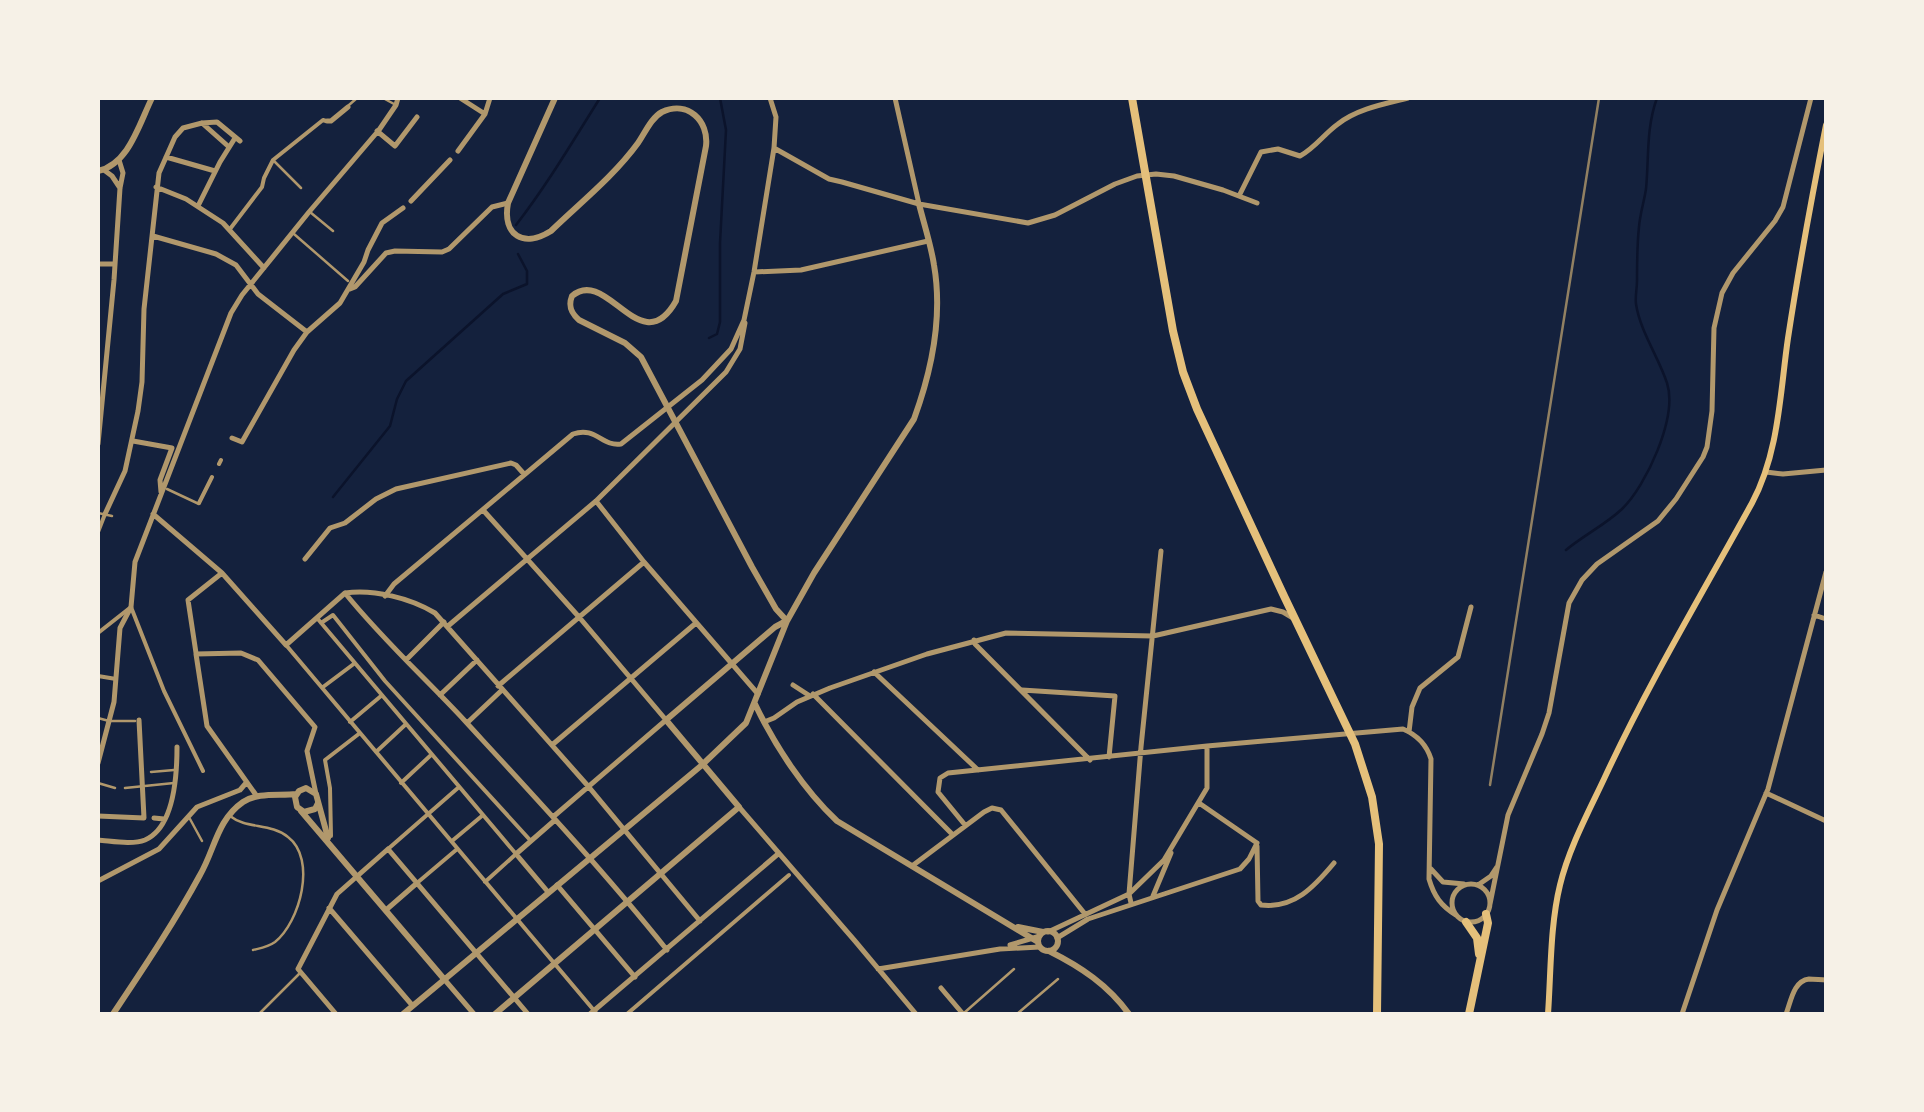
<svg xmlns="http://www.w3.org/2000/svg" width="1924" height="1112" font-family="Cabin,sans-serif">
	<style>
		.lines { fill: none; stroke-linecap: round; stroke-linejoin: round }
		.stream { stroke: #0b132b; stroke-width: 2.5 }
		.service { stroke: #b1986c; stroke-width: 2.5 }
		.pedestrian { stroke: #b1986c; stroke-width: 4 }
		.minor { stroke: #b1986c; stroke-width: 5 }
		.tertiary { stroke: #b1986c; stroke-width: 6 }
		.secondary { stroke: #e5c07b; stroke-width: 6 }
		.primary { stroke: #e5c07b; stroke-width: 8 }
		.rail { stroke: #918062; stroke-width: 2.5 }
	</style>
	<rect width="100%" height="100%" fill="#14213d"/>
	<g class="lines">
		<path class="stream" d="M516 225C547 185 573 141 600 98
			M709 338 717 334 720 322V243L726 130 720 98
			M333 497 390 426 397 399 406 381 503 294 527 284V271L518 254
			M1566 550C1584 535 1605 525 1622 509 1646 486 1678 417 1667 383 1659 358 1640 331 1636 304 1635 297 1637 288 1637 281 1637 263 1637 245 1639 227 1640 214 1644 202 1646 189 1649 158 1646 128 1657 98"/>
		<path class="service" d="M383 98 394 104
			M349 105 357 98
			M274 161 301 188
			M310 212 333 231
			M294 234 348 281
			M167 489 199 504
			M98 513 112 516
			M98 718 109 721H135
			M151 772 174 770
			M98 783 115 788
			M125 788 174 783
			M230 816C246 829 271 823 288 837 317 859 300 922 275 942 268 947 261 948 253 950
			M190 819 202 841
			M964 1013 1014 969
			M259 1014 300 973
			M1017 1014 1058 979"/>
		<path class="pedestrian" d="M230 229 262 187 264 178 273 160 323 120 326 121
			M219 464 221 460
			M199 503 212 477
			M98 532 105 514
			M317 618 516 854 485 882
			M321 623 333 615 385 681 530 840
			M98 633 131 607 164 691 203 771
			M286 645 597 1014
			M98 676 116 679
			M323 687 355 663
			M350 722 381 696
			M376 752 405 725
			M401 783 431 755
			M331 836 330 788 325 760 360 733
			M452 841 483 815
			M388 849 459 787
			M417 883 456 850
			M627 1014 789 875"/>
		<path class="minor" d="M460 98 485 114
			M895 98 919 204
			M327 121H331L348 107
			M202 123 229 147
			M377 131 395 146 417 117
			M774 148 829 179 842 182 919 204 1028 223 1055 215 1115 184 1137 176 1156 174 1174 176 1223 190 1257 203
			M458 151 485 114 490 98
			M166 157 215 171
			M104 170 112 176 120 188
			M156 187 186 199 223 223 264 268
			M1239 196 1261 152 1278 149 1300 156C1315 148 1324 134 1338 124 1357 109 1384 104 1408 98
			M411 201 450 160
			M198 206 220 162 235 138
			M153 236 216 254 236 265 258 294 307 332
			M98 264H115
			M754 272 801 270 928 241
			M350 289 355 287 386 253 395 251 442 252 449 249 492 207 508 203
			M232 438 242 442 294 350 307 332 340 303 364 262 368 250 382 223 403 208
			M133 441 172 448 160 480 161 492
			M98 444 114 280 120 188 123 173 119 160
			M1766 472 1783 474 1826 470
			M596 501 644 562 758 694
			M483 510 579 617 666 720 553 817
			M105 514 125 471 138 411 142 382 144 309 159 173 175 137 183 128 202 123 217 122 240 141
			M153 514 222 573 286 645 345 593C374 589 410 598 435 613L588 786 700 921
			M305 559 330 528 345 523 376 499 396 489 511 463 516 465 524 474
			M345 593C382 639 425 678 465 721 534 796 603 870 667 950
			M385 596 394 584 573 434C596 426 602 447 621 444L702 380 731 349 744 320 754 272 774 148 776 117 770 98
			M1814 615 1826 619
			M448 626 596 501 726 372 740 349 745 323
			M974 640 975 644 1090 760
			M196 653 188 600 222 573
			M406 660 444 622
			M874 672 978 770
			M793 685 810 696
			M498 686 644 562
			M1022 690 1115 696 1109 757
			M813 694 952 834
			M440 695 477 660
			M764 722 774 718 797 702 830 688 927 654 1006 633 1153 636 1271 609 1283 612 1293 618
			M467 723 502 690
			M1409 732 1412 707 1420 688 1458 657 1471 607
			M552 745 696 623
			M98 763 114 702 120 628 131 607 135 562 231 313 242 295 309 212 379 130 396 105 398 98
			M1766 793 1826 821
			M256 795 207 726 196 654 241 653 258 660 315 727 307 751 316 794
			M1199 803 1257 843
			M739 807 855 941 916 1014
			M98 816 144 818 139 720
			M154 818 164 819
			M965 825 938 792 940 778 948 773 1207 746 1403 729C1417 735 1427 746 1431 759L1429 879C1434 896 1441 906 1456 915
			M98 840C112 841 132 845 145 840 175 827 177 774 177 747
			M1257 846 1258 901 1261 905C1294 909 1314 887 1334 863
			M912 866 984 812 992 808 1001 810 1085 914
			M1431 869 1443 882 1464 884
			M98 881 159 849 197 807 240 790 246 783
			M1452 903a19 19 0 1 1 38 0a19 19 0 1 1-38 0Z
			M557 885 635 977
			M1478 885 1491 876 1497 867
			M548 892 516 854 555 820
			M1153 896 1171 853
			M1131 903 1129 894 1141 747 1161 551
			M1490 904 1508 815 1542 734 1549 713 1569 603 1582 580 1597 564 1658 521 1676 499 1703 457 1707 447 1712 411 1714 328 1722 293 1733 273 1775 221 1783 207 1811 98
			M329 908 412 1005
			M386 910 417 883
			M1048 932 1129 894 1164 860 1207 788V746
			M1057 938 1088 919 1240 869 1249 859 1257 843
			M1010 945 1040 936
			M878 969 1000 949 1040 947
			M444 979 474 1014
			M941 988 963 1014
			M336 1014 298 969 337 894 388 849 528 1014
			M590 1014 778 854
			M1682 1014 1717 910 1768 789 1826 572
			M1786 1014C1791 1002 1793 981 1809 979 1815 979 1821 980 1826 980"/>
		<path class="tertiary" d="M555 98 508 203C502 236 524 248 551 231 580 203 614 176 638 143 645 133 651 118 662 112 688 100 709 121 706 146L676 301C641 363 607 266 572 296 568 306 571 313 579 320L625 343 641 357 752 567 776 609 787 621
			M98 171C129 164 139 124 152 98
			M755 704C775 746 804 790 837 821L1038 942
			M318 803 315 809 304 812 297 807 295 797 299 791 306 788 316 794 328 838
			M301 811 444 979
			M1018 927 1043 932
			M1038 941a10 10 0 1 1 20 0a10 10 0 1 1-20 0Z
			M1049 951C1081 967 1108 985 1129 1014
			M113 1014C143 969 174 923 200 875 215 849 217 820 243 802 258 792 279 796 296 794
			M403 1014 702 765 746 723 787 621 814 573 914 419C932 370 943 317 934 265 931 245 924 224 919 204
			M495 1014 739 807 666 720 775 627 786 621"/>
		<path class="secondary" d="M1548 1014C1551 972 1550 926 1560 885 1569 848 1588 813 1604 779 1648 684 1702 594 1752 503 1779 453 1780 393 1788 338 1799 266 1812 196 1826 125"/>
		<path class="primary" d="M1132 98 1173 331 1183 372 1197 409 1284 596 1355 744 1372 797 1379 844 1377 1014
			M1466 922 1477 938 1479 954
			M1469 1014 1488 923 1486 914"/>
		<path class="rail" d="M1490 785 1599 98"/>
	</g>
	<rect width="1924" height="1112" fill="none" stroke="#f6f1e7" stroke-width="200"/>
</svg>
